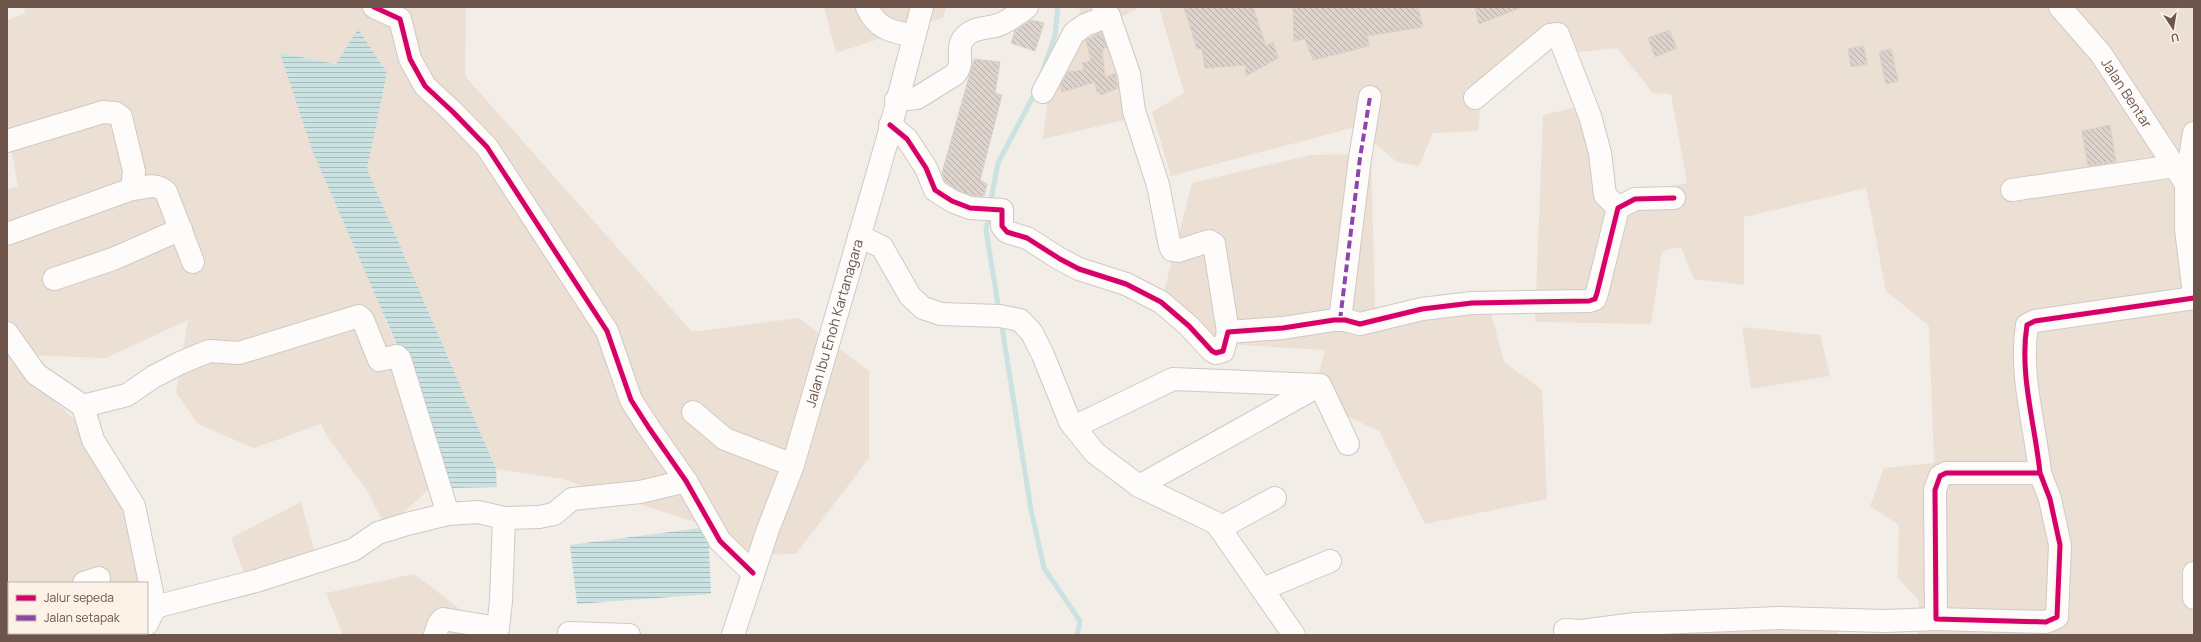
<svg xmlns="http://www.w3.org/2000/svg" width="2201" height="642" font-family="Manrope,sans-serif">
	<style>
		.residential { fill: #ecdfd4; fill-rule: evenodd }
		.water { fill: url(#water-rules) }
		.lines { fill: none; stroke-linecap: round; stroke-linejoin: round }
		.stream { stroke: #cae2e2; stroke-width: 5 }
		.building { fill: url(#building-back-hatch); stroke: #dbd0ca }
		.minor-casing { stroke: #d0c9c3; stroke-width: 24 }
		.minor { stroke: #fdfcfb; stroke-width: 22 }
		.quiet { stroke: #8e44ad; stroke-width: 4; stroke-dasharray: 8 4; stroke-linecap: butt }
		.cycleway-casing { stroke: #fdf2e7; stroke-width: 8 }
		.cycleway { stroke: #d6006c; stroke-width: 5 }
		.labels { text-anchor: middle; stroke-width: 3; stroke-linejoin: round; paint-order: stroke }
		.street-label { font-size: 14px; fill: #6d554b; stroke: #fdf2e7 }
	</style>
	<defs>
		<pattern id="water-rules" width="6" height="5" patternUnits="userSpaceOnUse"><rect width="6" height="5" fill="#cae2e2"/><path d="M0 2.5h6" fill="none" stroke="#a8bab9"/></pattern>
		<pattern id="building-back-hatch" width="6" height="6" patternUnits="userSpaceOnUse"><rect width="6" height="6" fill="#dcd3cd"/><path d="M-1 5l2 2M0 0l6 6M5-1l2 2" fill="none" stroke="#b7aea8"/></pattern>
	</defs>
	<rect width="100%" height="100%" fill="#f3ede7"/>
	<path class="residential" d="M24 7H466L465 76 692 332 799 318 869 371V458L796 554 728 556 701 524 562 479 496 469 367 169 387 74 281 53 446 474 386 528 366 489 327 436 321 424 254 448 198 424 176 392 188 320 106 358 24 355 44 391 94 438 161 605 150 635H7V189L18 186 7 126V20L25 14ZM9 583H147V633H9Z
		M824 7H946L943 18 836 53Z
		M1080 7H1140L1110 23 1133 118 1043 139 1049 87 1079 20Z
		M1159 7H2194V635H1918L1919 601 1898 578 1899 525 1870 506 1884 468 1934 463 1929 326 1886 291 1866 188 1744 217V285L1694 279 1681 247 1662 251 1651 324 1535 322 1543 115 1591 104 1613 198 1687 183 1671 94 1653 93 1617 48 1561 54 1552 45 1481 102 1478 131 1433 133 1419 166 1397 162 1355 127 1171 176 1152 112 1184 93Z
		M1371 154 1375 308 1486 294 1504 362 1542 390 1547 499 1425 524 1379 431 1312 400 1325 350 1207 343 1159 311 1192 183 1310 155Z
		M1742 327 1820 335 1830 376 1751 389Z
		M301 502 319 568 252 594 231 538Z
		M414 574 494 635H343L326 593Z
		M1838 624V635H1689V632Z"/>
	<path class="water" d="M358 29 387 73 367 169 496 469 497 487 451 488 394 338 312 150 280 53 336 64Z
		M708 527 711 594 577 604 570 545Z"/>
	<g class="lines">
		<path class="stream" d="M1043 70 1055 36 1058 7
			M990 205 998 163 1036 91
			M989 215 986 230 999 311
			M1001 321 1031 510 1044 568 1080 621 1077 635"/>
	</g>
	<path class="building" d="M1184 7H1253L1266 46 1273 42 1278 58 1246 76 1245 65 1205 68 1202 49H1197Z
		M1293 7H1418L1423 27 1367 36 1369 46 1313 60 1305 39 1294 41Z
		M1475 7H1519L1520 8 1479 24Z
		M1031 20 1044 23 1035 51 1011 43 1015 31Z
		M1669 30 1677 48 1655 57 1648 38Z
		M1101 32 1107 47 1102 50 1105 78 1115 73 1118 88 1101 95 1099 91 1097 92 1095 82 1062 92 1060 86 1068 72 1084 70 1082 63 1091 61 1086 40Z
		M1864 46 1867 64 1851 67 1848 49Z
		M1891 49 1898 81 1886 84 1879 52Z
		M974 59 1000 62 995 93 1002 95 980 180 987 184 984 196H973L958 190 945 182 942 173Z
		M2110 125 2116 162 2088 166 2082 131Z"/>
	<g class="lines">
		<g class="minor-casing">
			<g id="minor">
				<path d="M374 7 400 19 410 59 425 86 453 112 487 147 607 331 631 400 649 428 686 481 720 541 753 573"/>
				<path d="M867 7C876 29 893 32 914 36"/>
				<path d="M1103 7 1109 16 1129 74 1134 111 1158 185 1170 246 1172 250 1178 251 1209 241 1214 244 1228 332"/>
				<path id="s1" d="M2060 7 2101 54 2186 184"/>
				<path d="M1043 92 1074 33 1085 25 1109 16"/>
				<path d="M1475 98 1550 35 1558 34 1590 116 1600 153 1605 195 1618 208"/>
				<path d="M896 100 917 98 954 75C968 62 951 47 968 34 975 28 989 28 998 25 1008 22 1018 14 1027 7"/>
				<path d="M890 125 907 139 926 168 935 190 941 194 952 201 970 208 1002 210V226L1007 232 1027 238 1060 259 1079 269 1126 284 1161 302 1189 326 1212 351 1216 353 1223 351 1228 332 1283 328 1334 320H1345L1360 324 1422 309 1472 303 1589 301 1595 299 1597 293 1618 208 1635 199 1674 198"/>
				<path d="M2194 133 2186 184V229L2194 294"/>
				<path d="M7 141 103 112 115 113 121 117 134 171 132 189 7 234"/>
				<path d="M132 189C145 188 156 182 166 192L193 262"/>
				<path d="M2012 190 2174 166"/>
				<path d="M859 236 882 247 910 296 923 308 941 314 1000 316 1020 320 1032 333 1043 355 1070 422 1095 453 1139 486 1216 523 1294 635"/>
				<path d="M54 279 113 259 181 229"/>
				<path d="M1340 320 1360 158 1370 97"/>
				<path d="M7 333 36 374 83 406 93 440 134 506 155 607 147 624"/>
				<path d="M1320 385 1348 444"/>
				<path d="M83 406 127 395 153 377 180 363 209 351 239 353 359 316 363 320 379 360 397 356 400 359 448 514"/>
				<path d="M693 412 725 439 793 465"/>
				<path d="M1074 427 1173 379 1320 385 1139 486"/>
				<path d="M2040 473 2050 499 2060 545 2057 617 2046 622 1936 619 1935 490 1940 476 1946 473H2040C2035 424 2019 374 2027 325L2035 321 2194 298"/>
				<path d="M1220 528 1275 498"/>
				<path d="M2194 573V598"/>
				<path d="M84 583 99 578"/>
				<path d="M1263 589 1330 561"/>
				<path d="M7 604 9 603"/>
				<path d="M155 607 256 581 353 550 378 533 407 524 448 514 478 512 504 518 539 517 554 514 572 499 640 492 686 481"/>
				<path d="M1565 630 1581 631 1635 624 1779 618 1885 621 1936 619"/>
				<path d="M66 633V635"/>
				<path d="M84 635 90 633"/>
				<path d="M127 635 131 633"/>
				<path d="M435 635 439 623 443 619 498 628 501 601 504 518"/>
				<path d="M569 635V633L629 635"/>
				<path id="s2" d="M733 635 767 532 793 465 887 141 922 7"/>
			</g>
		</g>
		<use href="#minor" class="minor"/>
		<path class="quiet" d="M1340 320 1360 158 1370 97"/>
		<g class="cycleway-casing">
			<path id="cycleway" d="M374 7 400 19 410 59 425 86 453 112 487 147 607 331 631 400 649 428 686 481 720 541 753 573
				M890 125 907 139 926 168 935 190 941 194 952 201 970 208 1002 210V226L1007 232 1027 238 1060 259 1079 269 1126 284 1161 302 1189 326 1212 351 1216 353 1223 351 1228 332 1283 328 1334 320H1345L1360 324 1422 309 1472 303 1589 301 1595 299 1597 293 1618 208 1635 199 1674 198
				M2040 473 2050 499 2060 545 2057 617 2046 622 1936 619 1935 490 1940 476 1946 473H2040C2035 424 2019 374 2027 325L2035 321 2194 298"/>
		</g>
		<use href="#cycleway" class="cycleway"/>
	</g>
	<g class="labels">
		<g class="street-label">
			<text dy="5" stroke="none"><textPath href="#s1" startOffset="109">Jalan Bentar</textPath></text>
			<text dy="5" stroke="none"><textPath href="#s2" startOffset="328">Jalan Ibu Enoh Kartanagara</textPath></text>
		</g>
	</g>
	<rect width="2201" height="642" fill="none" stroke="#6d554b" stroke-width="16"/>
	<rect x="8" y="582" width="140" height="52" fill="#fdf2e7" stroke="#c3b3a9"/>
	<rect x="16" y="595" width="20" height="6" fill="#d6006c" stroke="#c3b3a9"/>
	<text x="44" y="602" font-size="12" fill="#6d554b">Jalur sepeda</text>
	<rect x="16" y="615" width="20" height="6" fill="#8e44ad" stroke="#c3b3a9"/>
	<text x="44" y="622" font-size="12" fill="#6d554b">Jalan setapak</text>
	<g transform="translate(2173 28) rotate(168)" stroke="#fdf2e7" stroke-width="3" paint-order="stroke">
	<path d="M0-3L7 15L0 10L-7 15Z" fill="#6d554b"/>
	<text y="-6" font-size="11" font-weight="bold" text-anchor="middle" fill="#6d554b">U</text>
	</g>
</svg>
